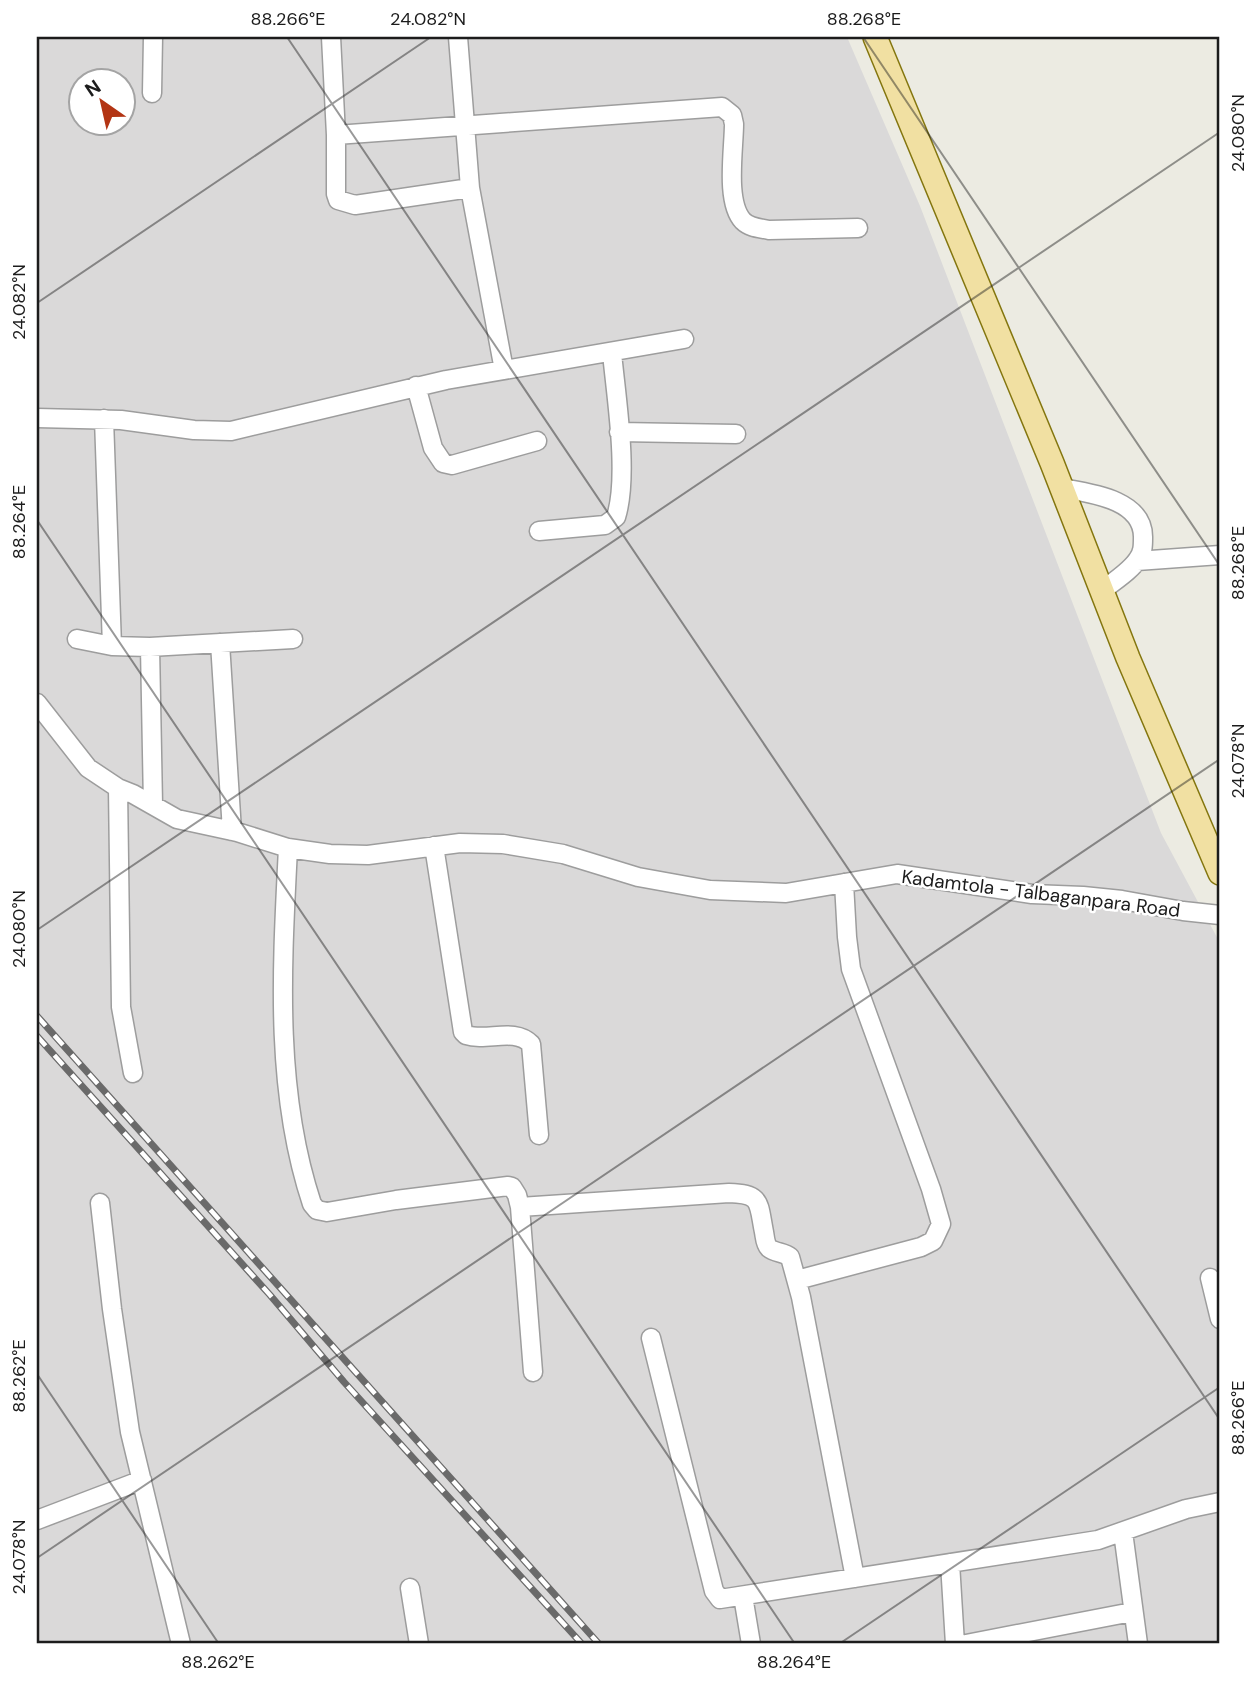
<svg xmlns="http://www.w3.org/2000/svg" width="1257" height="1681" font-family="'DM Sans',sans-serif">
	<style>
		.residential { fill: #dad9d9; fill-rule: evenodd }
		.lines { fill: none; stroke-linecap: round; stroke-linejoin: round }
		.minor-casing { stroke: #9d9d9d; stroke-width: 21 }
		.major-casing { stroke: #84760f; stroke-width: 26 }
		.minor { stroke: #fff; stroke-width: 18 }
		.major { stroke: #f1e0a2; stroke-width: 23 }
		.rail-casing { stroke: #6a6a6a; stroke-width: 7 }
		.rail { stroke: #fff; stroke-width: 4.5; stroke-dasharray: 13; stroke-linecap: butt }
		.ticks { fill: none; stroke: #1c1c1c; stroke-width: 2; stroke-opacity: 0.45 }
		.labels { text-anchor: middle; stroke-width: 5; stroke-linejoin: round; paint-order: stroke }
		.street-label { font-size: 19px; fill: #1c1c1c; stroke: #fff }
		.neatline { fill: none; stroke: #1c1c1c; stroke-width: 2.5 }
		.ticks-label { font-size: 18px; text-anchor: middle; fill: #1c1c1c }
	</style>
	<rect width="100%" height="100%" fill="#ecebe2"/>
	<path class="residential" d="M37 37H847L920 206 1161 833 1220 943V1644H37ZM80 80H122V122H80Z"/>
	<g class="lines">
		<g class="minor-casing">
			<path id="minor" d="M331 37 336 135 722 107 732 115 734 124C734 149 725 202 743 221 750 228 760 228 769 230L858 228
				M152 93 153 37
				M336 135V194L338 200 355 205 470 188 458 37
				M470 188 504 370
				M416 386 433 448 443 463 452 465 537 441
				M37 418 121 420 194 430 231 431 446 380 684 339
				M104 419 112 646
				M619 432 736 434
				M1061 488C1089 493 1144 499 1143 538 1143 546 1143 552 1138 559 1130 572 1112 582 1101 592
				M539 531 605 525 616 517C629 476 616 396 612 353
				M1137 561 1220 555
				M77 639 112 646 150 647 293 639
				M220 643 232 831
				M150 647 153 805
				M37 703 88 768 118 788 133 794 177 819 237 832 288 848 330 854 368 855 460 843 503 844 563 854 638 877 710 890 786 893 897 874 1032 894 1083 896 1122 900 1183 911 1220 915
				M118 788 121 1007 133 1073
				M434 846 463 1032 466 1035C487 1042 514 1027 531 1044L539 1135
				M288 848C282 967 274 1090 312 1204L317 1210 327 1212 396 1200 508 1186 512 1187 517 1195 520 1207 729 1193C762 1194 758 1202 764 1232 765 1237 765 1244 769 1248 775 1253 784 1252 790 1257L801 1297 855 1578
				M100 1203 112 1309 130 1432 181 1644
				M520 1207 533 1372
				M1210 1278 1220 1319
				M797 1280 921 1247 933 1241 941 1224 931 1189 851 969 847 937 844 883
				M651 1338 714 1591 720 1599 1098 1540 1186 1509 1220 1502
				M37 1520 142 1480
				M1123 1532 1138 1644
				M950 1563 955 1644
				M410 1588 419 1644
				M743 1596 751 1644
				M966 1644 1132 1612"/>
		</g>
		<g class="major-casing">
			<path id="major" d="M875 37 1052 463 1128 658 1220 873"/>
		</g>
		<use href="#minor" class="minor"/>
		<use href="#major" class="major"/>
		<g class="rail-casing">
			<path id="rail" d="M37 1016 599 1644
				M37 1036 270 1295 344 1382 582 1644"/>
		</g>
		<use href="#rail" class="rail"/>
	</g>
	<path class="ticks" d="M287 37 1220 1420M863 37 1220 566M37 303 431 37M37 520 795 1644M37 930 1220 132M37 1374 219 1644M37 1558 1220 759M839 1644 1220 1387"/>
	<g class="labels">
		<g class="street-label">
			<text transform="translate(1041 893) rotate(7)" y="7">Kadamtola - Talbaganpara Road</text>
		</g>
	</g>
	<rect width="1257" height="1681" fill="none" stroke="#ffffff" stroke-width="77"/>
	<g transform="translate(102 102) rotate(326)"><circle r="33" fill="#ffffff" stroke="#a4a4a4" stroke-width="2"/>
	<path d="M0-5L12 26L0 18L-12 26Z" fill="#b33514"/>
	<text y="-10" font-size="19" font-weight="bold" text-anchor="middle" fill="#1c1c1c">N</text>
	</g>
	<rect x="38" y="38" width="1180" height="1604" class="neatline"/>
	<g class="ticks-label">
		<text x="288" y="25">88.266°E</text>
		<text x="428" y="25">24.082°N</text>
		<text x="864" y="25">88.268°E</text>
		<text transform="translate(1238 133) rotate(-90)" y="6">24.080°N</text>
		<text transform="translate(19 302) rotate(-90)" y="6">24.082°N</text>
		<text transform="translate(19 522) rotate(-90)" y="6">88.264°E</text>
		<text transform="translate(1238 563) rotate(-90)" y="6">88.268°E</text>
		<text transform="translate(1238 761) rotate(-90)" y="6">24.078°N</text>
		<text transform="translate(19 929) rotate(-90)" y="6">24.080°N</text>
		<text transform="translate(19 1376) rotate(-90)" y="6">88.262°E</text>
		<text transform="translate(1238 1418) rotate(-90)" y="6">88.266°E</text>
		<text transform="translate(19 1557) rotate(-90)" y="6">24.078°N</text>
		<text x="218" y="1668">88.262°E</text>
		<text x="794" y="1668">88.264°E</text>
	</g>
</svg>
